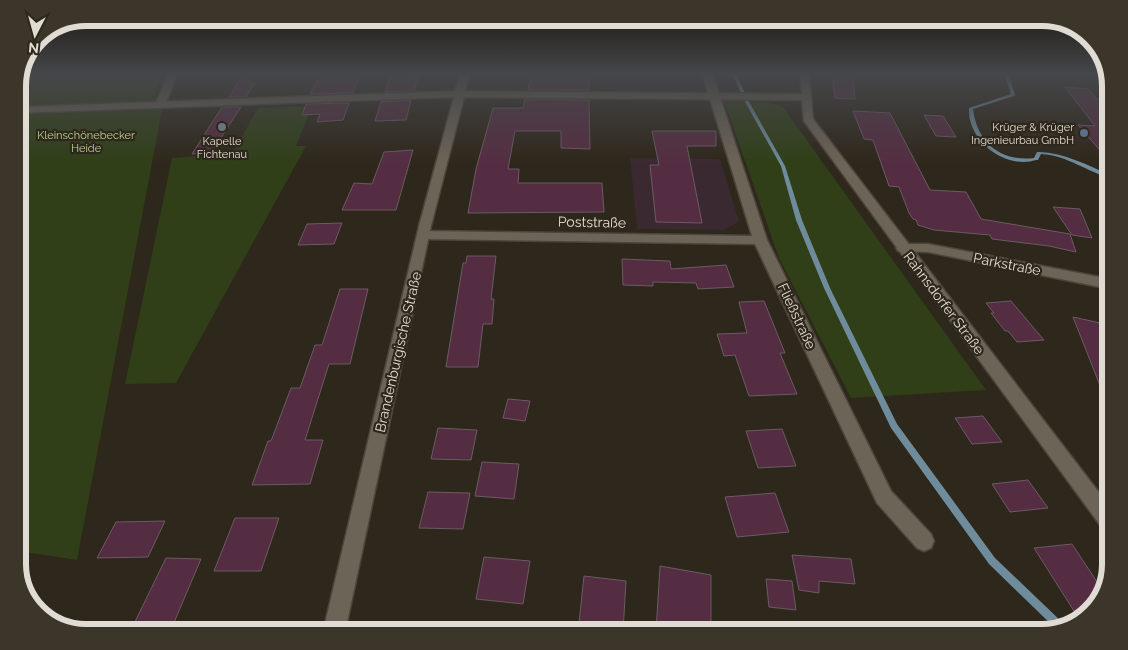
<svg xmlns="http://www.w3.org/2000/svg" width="1128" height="650" font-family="Raleway,sans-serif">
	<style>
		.commercial { fill: #3b2931 }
		.green { fill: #303f17 }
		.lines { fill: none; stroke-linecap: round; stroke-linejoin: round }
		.stream { fill: #6f8c9d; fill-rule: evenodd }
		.building { fill: #552d42; stroke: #6b5b63 }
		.street-casing { stroke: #4b453b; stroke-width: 3 }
		.secondary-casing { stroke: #4b453b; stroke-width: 3 }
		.street { fill: #6c6456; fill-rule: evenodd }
		.secondary { fill: #6c6456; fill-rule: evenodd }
		.worship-dot { fill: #6b7280; stroke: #2e271b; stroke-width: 2 }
		.service-dot { fill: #5c6f8a; stroke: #2e271b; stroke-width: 2 }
		.labels { text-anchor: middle; stroke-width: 4.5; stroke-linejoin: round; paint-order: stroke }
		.far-poi-label { font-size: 11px; fill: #e0dbd3; stroke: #2e271b; text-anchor: end }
		.far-park-label { font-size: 11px; fill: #b8d48f; stroke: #2e271b }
		.street-label { font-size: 14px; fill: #e0dbd3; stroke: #2e271b }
		.rim { fill: none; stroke: #e0dbd3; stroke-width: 6 }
	</style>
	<rect width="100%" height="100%" fill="#2e271b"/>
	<path class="commercial" d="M630 158 720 159 739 221 725 230 637 229Z"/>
	<path class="green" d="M22 73H163L154 99 162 110 77 560 18 551V82Z
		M724 101 766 102 783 107 986 390 851 398 779 258Z
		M312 106 296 146H306L176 383 125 384 172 158 232 154 258 108Z"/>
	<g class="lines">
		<path class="stream" d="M732 73H736L748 100 785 166 802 220 830 288 897 424 995 558 1064 624 1065 626 1056 629 989 564 891 428 824 288 796 220 781 166 744 100Z
			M1004 73H1008L1015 95 1014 96 973 109C977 142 1000 162 1034 158L1037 152H1039C1065 153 1087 165 1110 175V178C1085 171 1069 156 1041 154L1038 160H1036C1032 161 1028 162 1024 162 1000 162 976 144 970 120 969 116 969 112 969 108L1011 94Z"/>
	</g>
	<path class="building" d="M532 73H589V90H528Z
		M832 73H852L855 99 835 98Z
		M242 76 254 84 246 97H229Z
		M418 76 414 91 385 92 390 77Z
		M358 78 353 93 310 94 318 79Z
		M1065 87 1088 89 1110 112V162L1078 125 1095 126Z
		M525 99 589 100 590 149 561 148V131H515L508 169H519L518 183H602L604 212 468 213 476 169 493 108H523Z
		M411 100 406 120 375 121 381 102Z
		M349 103 343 120 317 122 320 114 302 115 306 104Z
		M222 107H241L211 153 192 154Z
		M853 111 890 113 930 190 966 192 981 219 1070 234 1076 252 1049 246 992 239 990 235 934 230 918 225 916 220 913 219 909 213 899 187 889 186 873 140 864 139Z
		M924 115 943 116 956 137 936 136Z
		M652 131H716V146H687L702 223 656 222 650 165H659Z
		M413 150 396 210H342L354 183 372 184 384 152Z
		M1053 207 1080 209 1092 238 1072 235Z
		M342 223 334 244 298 245 307 224Z
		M467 256H496L491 299H494L492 324H483L478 367H446L463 263H466Z
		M622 259 670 261 671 269 726 265 734 287 698 289 696 283 653 282V286L623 285Z
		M340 289H368L350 364H329L305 440H323L310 484 252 485 268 441H271L291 388H300L315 345H322Z
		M764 301 785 353H780L797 394 749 396 735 355 724 356 717 334 747 333 739 302Z
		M1011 301 1027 320 1044 340 1017 342 1008 331H1005L991 313H994L986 303Z
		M1073 317 1105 324 1108 333H1110V411Z
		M508 399 530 401 525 421 503 418Z
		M983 416 1002 442 972 444 955 418Z
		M438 428 477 430 471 460 431 459Z
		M782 429 796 466 758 468 746 431Z
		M482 462 519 464 514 499 475 496Z
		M1028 480 1048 508 1010 512 992 484Z
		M428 492 470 493 463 529 419 528Z
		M775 493 789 532 737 537 725 497Z
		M235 518H279L261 571H214Z
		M165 521 148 557 97 558 116 522Z
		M1072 544 1103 591 1101 598 1090 610 1074 611 1034 548Z
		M792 555 851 559 855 584 819 581V593L799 590Z
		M484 557 530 561 523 604 476 599Z
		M166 558 201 559 170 632H130Z
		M660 566 711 575V632H656Z
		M584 576 626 581 623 632H578Z
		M766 579 792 581 796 610 769 607Z"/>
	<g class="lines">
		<g class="street-casing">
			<path id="street" d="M169 73H178L165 105 157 107 155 105Z
				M702 73H712L767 240 891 491 931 534 934 541 931 548 924 551 917 548 877 503 755 244 424 239 418 235 424 231 752 236Z
				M903 244H928L1110 279V289L928 252 898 251 896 248Z"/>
		</g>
		<g class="secondary-casing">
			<path id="secondary" d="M461 73H470L465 91 802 94 800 73H809L813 119 1110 507V531L1103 529 804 121 802 100 464 97 431 226 345 632H323L419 226 454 97 18 113V107L455 91Z"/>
		</g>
		<use href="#street" class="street"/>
		<use href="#secondary" class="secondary"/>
	</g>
	<linearGradient id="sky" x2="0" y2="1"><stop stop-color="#19150f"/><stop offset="0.45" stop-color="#46474a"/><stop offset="1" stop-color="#46474a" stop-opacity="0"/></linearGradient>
	<rect width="1128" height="164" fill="url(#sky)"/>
	<circle class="worship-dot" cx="222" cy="127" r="5"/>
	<circle class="service-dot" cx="1084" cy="133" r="5"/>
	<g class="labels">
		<g class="far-poi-label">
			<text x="1074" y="131">Krüger &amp; Krüger<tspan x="1074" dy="13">Ingenieurbau GmbH</tspan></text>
			<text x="222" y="145" text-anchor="middle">Kapelle<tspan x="222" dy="13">Fichtenau</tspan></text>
		</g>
		<g class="far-park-label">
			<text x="86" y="139">Kleinschönebecker<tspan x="86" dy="13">Heide</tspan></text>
		</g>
		<g class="street-label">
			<text transform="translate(592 222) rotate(1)" y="5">Poststraße</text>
			<text transform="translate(1007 264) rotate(11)" y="5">Parkstraße</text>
			<text transform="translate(944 303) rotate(53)" y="5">Rahnsdorfer Straße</text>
			<text transform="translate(797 316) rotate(65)" y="5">Fließstraße</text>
			<text transform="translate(398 352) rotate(-77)" y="5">Brandenburgische Straße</text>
		</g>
	</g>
	<path d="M0 0H1128V650H0ZM86 26H1042A60 60 0 0 1 1102 86V564A60 60 0 0 1 1042 624H86A60 60 0 0 1 26 564V86A60 60 0 0 1 86 26Z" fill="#3c352a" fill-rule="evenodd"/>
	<path class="rim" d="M86 26H1042A60 60 0 0 1 1102 86V564A60 60 0 0 1 1042 624H86A60 60 0 0 1 26 564V86A60 60 0 0 1 86 26Z"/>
	<g transform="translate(35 35) rotate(186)" stroke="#2e271b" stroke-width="4" paint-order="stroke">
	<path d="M0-4L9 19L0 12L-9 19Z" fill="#e0dbd3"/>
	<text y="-8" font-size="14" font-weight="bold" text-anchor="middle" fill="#e0dbd3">N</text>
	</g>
</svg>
